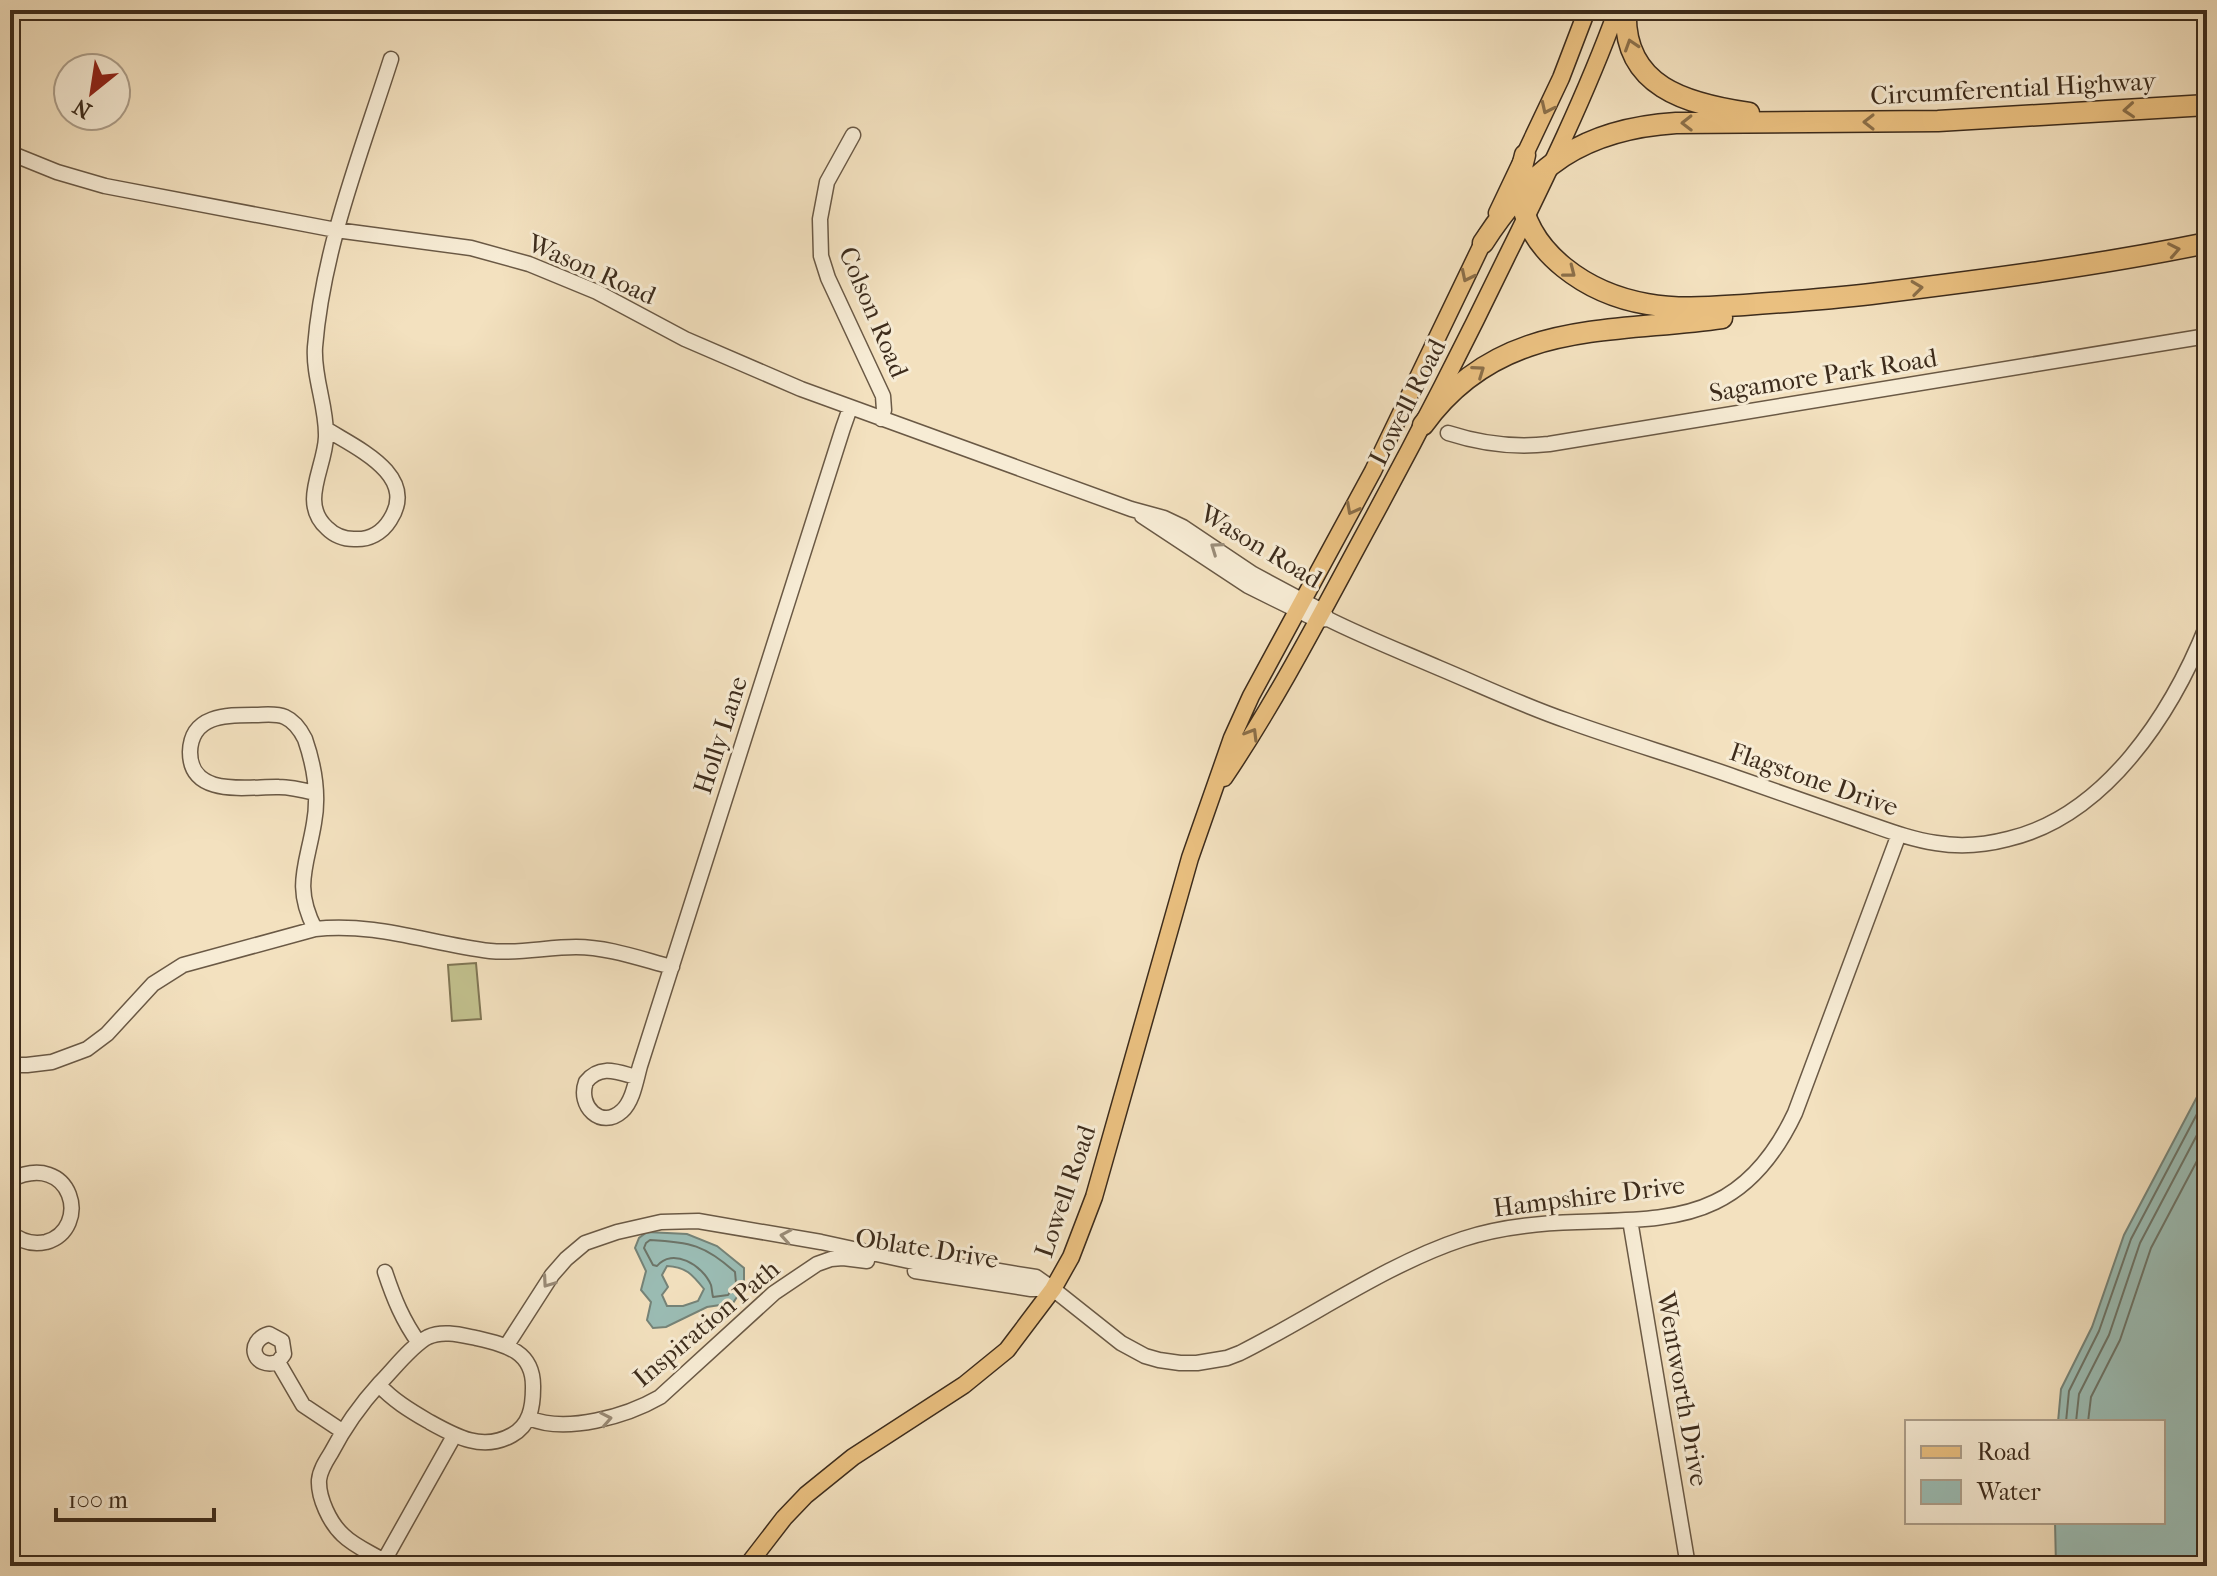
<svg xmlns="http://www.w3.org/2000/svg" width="2217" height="1576" font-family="'IM FELL French Canon',serif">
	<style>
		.green { fill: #c2c18e; stroke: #807655; stroke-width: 2 }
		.water { fill: #9bbdb5; stroke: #758378; stroke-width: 2; fill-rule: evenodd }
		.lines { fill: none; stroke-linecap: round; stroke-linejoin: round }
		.shore { stroke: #6c7468; stroke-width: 2 }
		.minor-casing { stroke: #6a5945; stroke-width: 17 }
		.major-casing { stroke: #3d2c1c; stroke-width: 19 }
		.highway-casing { stroke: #3d2c1c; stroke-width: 23 }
		.minor { stroke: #f7ecd5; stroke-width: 14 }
		.major { stroke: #eac080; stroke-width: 16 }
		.highway { stroke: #eac080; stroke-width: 20 }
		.oneway { stroke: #8b6f49 }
		.oneway2 { stroke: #9a8c78 }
		.labels { text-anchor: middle; stroke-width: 6; stroke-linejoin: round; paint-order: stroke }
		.street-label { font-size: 26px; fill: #3d2c1c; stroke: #f7ecd5 }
	</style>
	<rect width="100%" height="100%" fill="#f3e1bf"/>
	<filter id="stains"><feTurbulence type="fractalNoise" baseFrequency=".0025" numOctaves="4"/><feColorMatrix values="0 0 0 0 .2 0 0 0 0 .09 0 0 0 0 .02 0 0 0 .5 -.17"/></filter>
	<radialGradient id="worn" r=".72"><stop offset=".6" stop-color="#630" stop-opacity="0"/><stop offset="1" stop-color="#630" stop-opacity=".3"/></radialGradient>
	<path class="green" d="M476 963 481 1019 452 1021 448 965Z"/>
	<path class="water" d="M2207 1078V1566H2056L2055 1522H2163V1422H2058L2061 1389 2092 1327 2124 1235Z
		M647 1232 687 1234 717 1246 744 1268V1286L733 1303 707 1307 666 1327 653 1328 647 1320 651 1302 641 1290 646 1271 635 1248 639 1238ZM667 1266C686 1267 692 1274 704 1289L698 1301 683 1306H667L662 1295 668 1287 662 1275Z"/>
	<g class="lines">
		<path class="shore" d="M650 1240C690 1242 705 1245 735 1272L736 1283 728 1295 713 1297C712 1293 712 1289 711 1285 703 1265 672 1247 657 1266L653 1265 644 1248 646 1243Z
			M2066 1422 2069 1391 2099 1331 2131 1239 2207 1095
			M2076 1422 2079 1394 2109 1335 2140 1243 2207 1116
			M2088 1422 2091 1397 2120 1340 2151 1248 2207 1142"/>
		<g class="minor-casing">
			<path id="minor" d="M853 135 827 182 820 219 821 256 828 278 883 396 884 410 881 419
				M10 153 57 172 105 186 336 230 471 248 529 264 597 292 685 339 801 389 1131 509 1164 518 1183 527 1253 574 1322 611 1328 619
				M326 429C356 448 419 475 390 520 382 533 369 540 354 539 344 539 334 535 327 528 299 503 325 468 326 437 327 407 313 377 315 347 323 248 361 153 391 59
				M1448 433C1482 444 1514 448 1549 444L2207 336
				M1142 516 1248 586 1317 620 1328 619C1364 637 1402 652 1439 668 1482 686 1524 706 1568 721 1623 741 1679 757 1735 777 1775 791 1815 805 1855 819 1882 828 1908 839 1936 843 1960 847 1985 845 2008 839 2106 816 2172 713 2207 625
				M315 929C293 886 307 866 314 823 319 796 314 765 305 739 301 731 294 721 285 717 276 713 264 715 255 715 228 715 191 714 190 752 190 799 250 786 279 787 291 787 303 790 315 793
				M10 1065H27L52 1062 87 1049 107 1034 153 984 183 965 315 929C375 922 431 944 490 951 519 954 547 947 576 947 608 947 641 959 672 967
				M636 1077C617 1072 600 1064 586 1082 577 1106 601 1130 622 1111 633 1101 636 1080 640 1066 708 854 775 641 843 428L850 408
				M10 1180C73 1149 92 1229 46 1242 32 1245 20 1241 10 1232
				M1630 1220 1688 1566
				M915 1271 1031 1289H1053
				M385 1272C394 1299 403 1321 419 1343
				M507 1345 552 1275 566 1259 585 1243 617 1232 661 1222 698 1221 821 1242 918 1263 993 1270 1036 1277 1053 1289 1121 1343 1145 1356 1159 1360 1180 1363H1197L1227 1358 1240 1353C1312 1317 1387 1264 1463 1239 1499 1227 1539 1223 1577 1222 1622 1220 1674 1222 1715 1202 1753 1184 1778 1149 1795 1113L1899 834
				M278 1362C253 1370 245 1341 269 1334L282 1341 284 1354 278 1362 303 1405 342 1431
				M379 1385C393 1400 409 1410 428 1421 455 1436 482 1452 512 1435 530 1425 533 1407 533 1388 534 1351 506 1345 476 1338 461 1335 443 1330 428 1337 412 1345 393 1370 380 1383 360 1405 345 1426 331 1453 326 1461 320 1470 319 1480 318 1498 330 1523 343 1535 354 1546 371 1553 384 1561
				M529 1418C566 1434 627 1416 660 1397L774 1293 817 1264 831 1259 843 1258 867 1261
				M381 1566 454 1436"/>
		</g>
		<g class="major-casing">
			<path id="major" d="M1497 213 1561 78 1587 10
				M1224 778C1280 695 1326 604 1374 516 1420 431 1464 345 1506 258 1546 177 1586 95 1617 10
				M747 1566 784 1518 806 1495 853 1457 964 1385 1007 1350 1053 1289 1071 1257 1094 1197 1190 858 1232 738 1251 696 1373 471 1487 234"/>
		</g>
		<g class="highway-casing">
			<path id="highway" d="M1626 10C1622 87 1687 104 1749 113
				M1525 155C1522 166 1519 178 1520 191 1526 254 1589 294 1647 304 1679 310 1712 307 1744 305 1786 302 1828 299 1871 294 1984 280 2095 266 2207 243
				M1483 243C1533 166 1582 129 1676 123L1938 121 2207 105
				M1423 425C1499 319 1608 334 1722 318"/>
		</g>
		<use href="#minor" class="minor"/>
		<use href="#major" class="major"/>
		<use href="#highway" class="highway"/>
	</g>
	<defs><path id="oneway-chevron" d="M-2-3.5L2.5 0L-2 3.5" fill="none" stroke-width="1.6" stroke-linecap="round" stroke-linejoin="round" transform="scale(2)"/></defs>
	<g class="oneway">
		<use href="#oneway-chevron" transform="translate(1631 45) rotate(-108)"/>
		<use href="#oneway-chevron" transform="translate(1547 108) rotate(115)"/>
		<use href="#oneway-chevron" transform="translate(2129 110) rotate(176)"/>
		<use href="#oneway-chevron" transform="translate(1869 122) rotate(180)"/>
		<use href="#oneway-chevron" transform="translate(1687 123) rotate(179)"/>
		<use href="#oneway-chevron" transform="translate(2174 250) rotate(-11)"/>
		<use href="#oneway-chevron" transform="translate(1570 272) rotate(38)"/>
		<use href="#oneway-chevron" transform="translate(1467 276) rotate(116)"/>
		<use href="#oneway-chevron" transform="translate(1917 288) rotate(-7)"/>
		<use href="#oneway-chevron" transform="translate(1479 371) rotate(-35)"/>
		<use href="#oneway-chevron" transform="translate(1352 509) rotate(118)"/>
		<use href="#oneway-chevron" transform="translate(1252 734) rotate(-59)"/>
	</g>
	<g class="oneway2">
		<use href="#oneway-chevron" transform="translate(1216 548) rotate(-145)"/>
		<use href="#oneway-chevron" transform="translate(786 1236) rotate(-170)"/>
		<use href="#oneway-chevron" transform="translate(548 1282) rotate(125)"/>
		<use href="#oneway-chevron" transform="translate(606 1419) rotate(-11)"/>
	</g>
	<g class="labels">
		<g class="street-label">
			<text transform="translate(2013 88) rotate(-3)" y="9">Circumferential Highway</text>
			<text transform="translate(592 269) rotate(24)" y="9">Wason Road</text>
			<text transform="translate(874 312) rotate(67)" y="9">Colson Road</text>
			<text transform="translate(1823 375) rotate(-9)" y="9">Sagamore Park Road</text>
			<text transform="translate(1407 402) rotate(-63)" y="9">Lowell Road</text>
			<text transform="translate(1261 546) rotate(31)" y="9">Wason Road</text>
			<text transform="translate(720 735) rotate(-72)" y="9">Holly Lane</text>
			<text transform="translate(1814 779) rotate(19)" y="9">Flagstone Drive</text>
			<text transform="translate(1065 1191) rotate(-71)" y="9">Lowell Road</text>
			<text transform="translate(1589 1196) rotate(-7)" y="9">Hampshire Drive</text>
			<text transform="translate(927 1248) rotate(9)" y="9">Oblate Drive</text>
			<text transform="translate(706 1323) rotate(-40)" y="9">Inspiration Path</text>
			<text transform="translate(1683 1389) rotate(80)" y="9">Wentworth Drive</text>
		</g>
	</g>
	<rect width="2217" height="1576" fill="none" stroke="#f3e1bf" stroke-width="40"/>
	<rect x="12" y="12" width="2193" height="1552" fill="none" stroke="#3d2c1c" stroke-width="4"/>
	<rect x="20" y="20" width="2177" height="1536" fill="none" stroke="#3d2c1c" stroke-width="2"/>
	<rect x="1905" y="1420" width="260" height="104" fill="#f7ecd5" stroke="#ad9f8b" stroke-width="2"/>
	<rect x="1921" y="1446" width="40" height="12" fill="#eac080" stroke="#ad9f8b" stroke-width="2"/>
	<text x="1977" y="1460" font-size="24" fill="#3d2c1c">Road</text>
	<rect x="1921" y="1480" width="40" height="24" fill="#9bbdb5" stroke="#ad9f8b" stroke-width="2"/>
	<text x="1977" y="1500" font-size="24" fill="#3d2c1c">Water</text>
	<g transform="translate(92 92) rotate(210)"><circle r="38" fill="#f7ecd5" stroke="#ad9f8b" stroke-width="2"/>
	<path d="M0-6L14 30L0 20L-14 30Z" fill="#8f2418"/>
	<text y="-12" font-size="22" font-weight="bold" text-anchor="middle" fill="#3d2c1c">N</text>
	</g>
	<path d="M56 1508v12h158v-12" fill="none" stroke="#3d2c1c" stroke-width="4"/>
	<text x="68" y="1508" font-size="24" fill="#3d2c1c" stroke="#f7ecd5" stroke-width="6" paint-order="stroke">100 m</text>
	<rect width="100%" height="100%" filter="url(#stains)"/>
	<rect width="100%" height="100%" fill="url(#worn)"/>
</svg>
